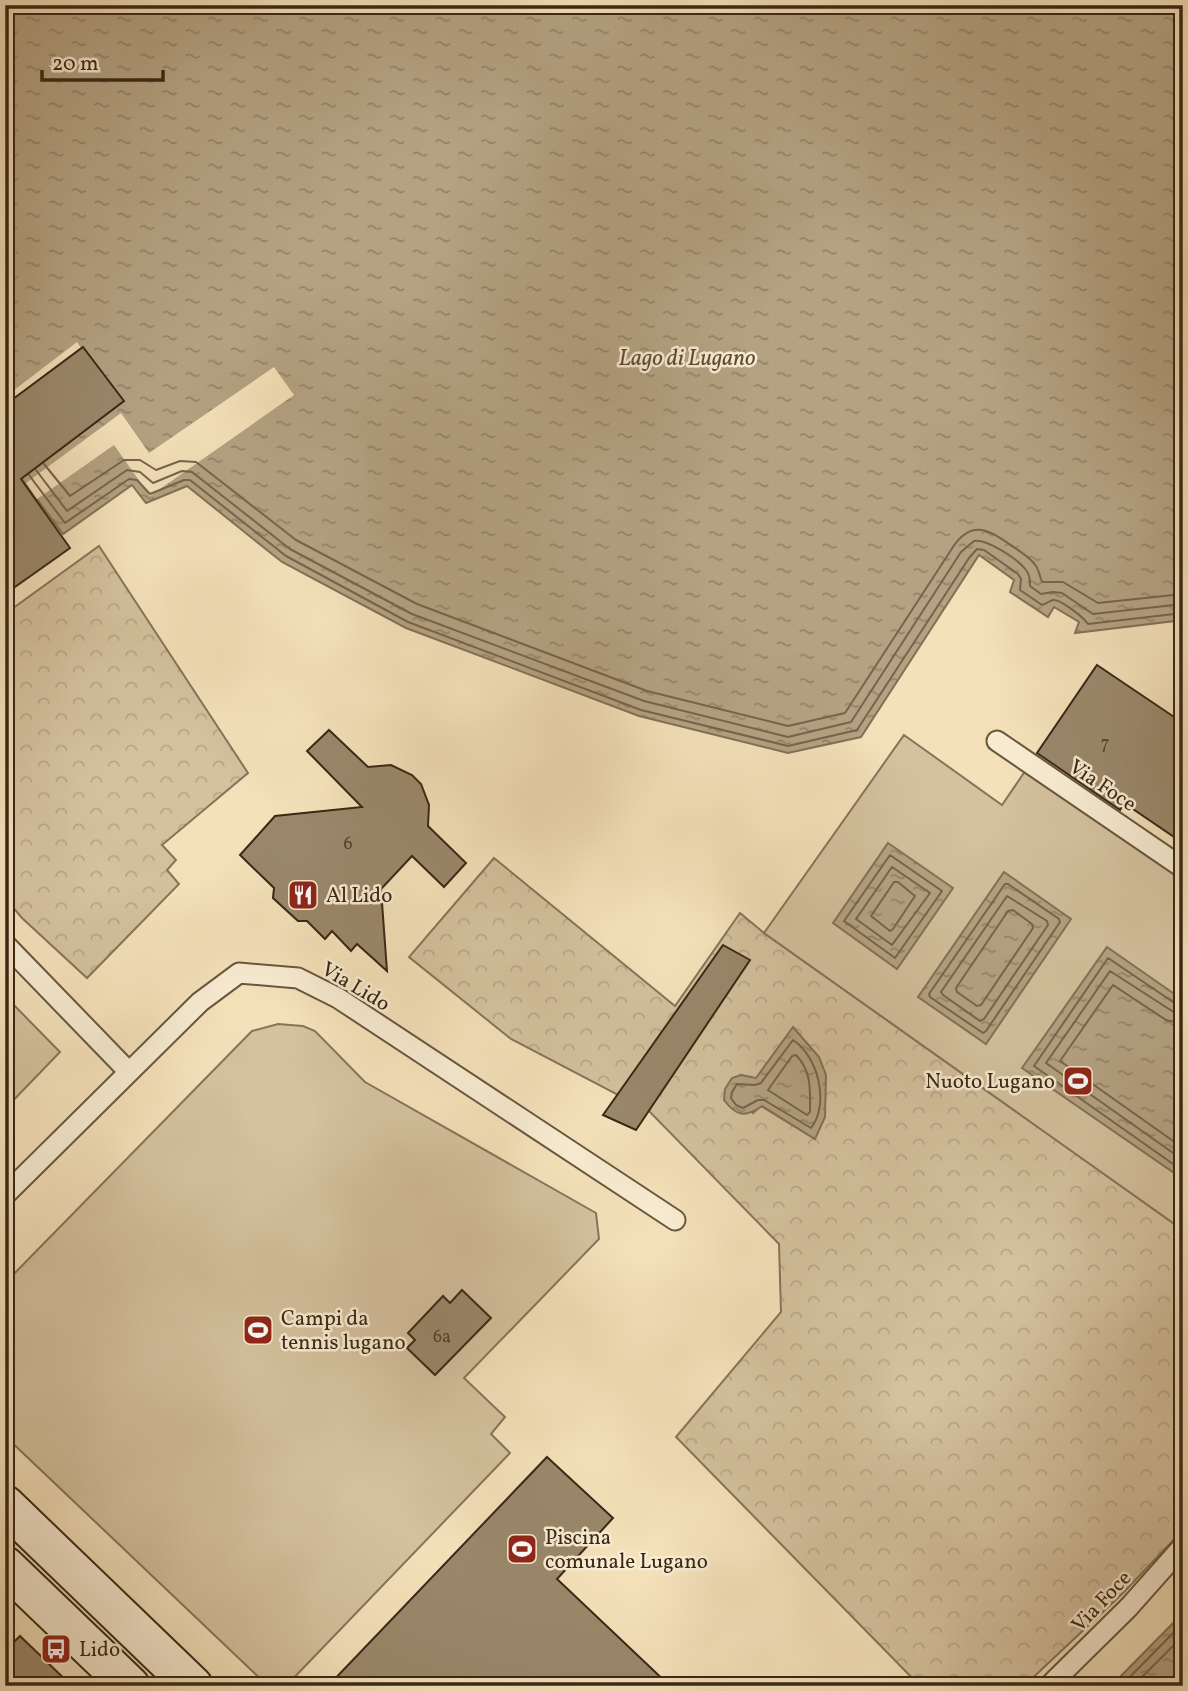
<svg xmlns="http://www.w3.org/2000/svg" width="1188" height="1691" font-family="Vollkorn,serif">
	<style>
		.forest { fill: url(#forest-crowns); stroke: #86745a; stroke-width: 2; fill-rule: evenodd }
		.pitch { fill: #d4c19e; stroke: #86745a; stroke-width: 2 }
		.water { fill: url(#water-ripples); stroke: #837156; stroke-width: 2 }
		.pier { fill: #f4e1ba }
		.lines { fill: none; stroke-linecap: round; stroke-linejoin: round }
		.shore { stroke: #76644c; stroke-width: 2 }
		.building { fill: #9a886b; stroke: #392715; stroke-width: 2 }
		.lane-casing { stroke: #68563e; stroke-width: 23 }
		.secondary-casing { stroke: #392715; stroke-width: 42 }
		.lane { stroke: #f8ecd2; stroke-width: 19 }
		.secondary { stroke: #f8ecd2; stroke-width: 38 }
		.labels { text-anchor: middle; stroke-width: 5; stroke-linejoin: round; paint-order: stroke }
		.number-label { font-size: 18px; fill: #513f2a }
		.street-label { font-size: 21px; fill: #392715; stroke: #f8ecd2 }
		.poi-label { font-size: 21px; fill: #392715; stroke: #f8ecd2; text-anchor: start }
		.water-label { font-size: 23px; font-style: italic; fill: #5e4c36; stroke: #f8ecd2 }
	</style>
	<defs>
		<pattern id="forest-crowns" width="20" height="18" patternUnits="userSpaceOnUse" patternTransform="scale(1.75)"><rect width="20" height="18" fill="#d4c19e"/><path d="M2 6a3 3 0 1 1 6 0M12 15a3 3 0 1 1 6 0" fill="none" stroke="#b7a687"/></pattern>
		<pattern id="water-ripples" width="26" height="14" patternUnits="userSpaceOnUse" patternTransform="scale(1.75)"><rect width="26" height="14" fill="#b4a282"/><path d="M2 4q2-2 4 0t4 0M15 11q2-2 4 0t4 0" fill="none" stroke="#938469"/></pattern>
	</defs>
	<rect width="100%" height="100%" fill="#f4e1ba"/>
	<filter id="stains"><feTurbulence type="fractalNoise" baseFrequency=".00286" numOctaves="4"/><feColorMatrix values="0 0 0 0 .2 0 0 0 0 .09 0 0 0 0 .02 0 0 0 .5 -.17"/></filter>
	<radialGradient id="worn" r=".72"><stop offset=".6" stop-color="#630" stop-opacity="0"/><stop offset="1" stop-color="#630" stop-opacity=".3"/></radialGradient>
	<path class="forest" d="M99 546 248 773 162 845 176 860 167 870 179 884 87 978 22 918 5 898V614Z
		M494 858 675 1006 740 913 764 933 1183 1230V1530L1123 1593 1024 1686H920L676 1437 781 1312 779 1244 649 1111 511 1039 409 957ZM741 1075 756 1079 815 1139 761 1106 753 1113Z"/>
	<path class="pitch" d="M904 735 1002 805 1028 767 1183 877V1230L764 933Z
		M5 996 60 1052 5 1109Z
		M278 1024 303 1026 315 1031 365 1082 596 1213 599 1239 464 1378 505 1417 491 1434 510 1453 286 1686H268L5 1436V1283L252 1031Z"/>
	<path class="water" d="M5 5H1183V620L1075 633 1079 622 1054 607 1048 617 1010 592 1014 580 979 555 861 737 788 753 639 716 406 628 282 562 187 486 146 503 132 485 63 534 14 468 5 474Z
		M888 843 953 888 897 969 833 923Z
		M1004 872 1071 919 986 1044 918 997Z
		M1107 947 1183 1000V1179L1022 1068Z
		M793 1027 819 1057 826 1075 825 1117 815 1139 762 1106C745 1118 736 1116 724 1100L725 1089 732 1078 741 1075 756 1078Z
		M1183 1613V1686H1111Z"/>
	<path class="pier" d="M77 342 81 348 5 405V397Z
		M274 367 294 395 150 496 114 445 37 499 26 483 121 413 149 453Z"/>
	<g class="lines">
		<path class="shore" d="M44 464 70 496 124 460H140L156 470 180 461 196 462 296 540 417 604 647 691 788 726 845 713 953 547C973 517 992 532 1015 548 1022 553 1031 558 1036 566 1039 571 1040 577 1042 582H1063L1098 603 1183 594
			M36 470 67 511 127 470 140 472 153 483 182 471 192 472 290 549 412 614 644 701 788 737 851 722 961 552 974 541C987 539 1018 559 1026 570 1030 575 1030 580 1030 586L1041 594 1053 592 1062 593 1093 614 1183 604
			M29 475 65 523 129 479 137 480 150 494 184 480H190L286 556 408 622 641 710 788 746 857 730 969 558 977 549 984 550 1018 574 1021 579 1020 590 1042 605C1046 604 1049 601 1053 600 1061 599 1084 618 1088 624L1183 613
			M890 855 942 891 895 958 844 921Z
			M892 867 930 893 892 945 856 919Z
			M894 882H898L915 896 893 929 890 931 871 916Z
			M1005 884H1008L1059 919 1060 922 986 1031 983 1033 930 997 929 994Z
			M1007 896 1047 921 1048 925 984 1019 980 1021 943 995 941 992Z
			M1013 910 1032 924 1033 928 981 1005 977 1006 957 992 956 988 1008 911Z
			M1183 1005 1176 1004 1108 958 1034 1066 1183 1171
			M1183 1014 1172 1011 1110 971 1046 1063 1183 1160
			M1183 1024 1166 1020 1113 985 1060 1061 1183 1148
			M793 1040C818 1056 830 1104 811 1128L764 1100H758L743 1108 736 1105 731 1098 732 1092 737 1084 755 1085 761 1083Z
			M796 1055C812 1072 810 1089 810 1112L807 1115 768 1090 792 1056Z
			M1121 1686 1183 1623
			M1133 1686 1183 1636"/>
	</g>
	<path class="building" d="M83 347 124 401 21 479 70 548 5 594V405Z
		M1097 665 1183 723V843L1124 803 1120 810 1037 753Z
		M329 730 368 767 391 765 412 775 421 784 429 805 428 826 466 863 444 887 412 856 381 889 387 971 357 944 351 951 332 931 325 939 307 921H298L273 898 274 888 240 855 275 816 362 807 307 751Z
		M723 945 750 960 636 1130 603 1115Z
		M462 1290 491 1318 435 1375 407 1348 415 1340 408 1333 443 1296 450 1303Z
		M547 1457 613 1518 557 1579 670 1686H328Z
		M20 1636 72 1686H5V1651Z"/>
	<g class="lines">
		<g class="lane-casing">
			<path id="lane" d="M997 741 1183 868
				M5 944 128 1071
				M5 1195 200 1002 239 973 298 978 338 998 675 1220
				M1049 1686 1129 1607 1183 1546"/>
		</g>
		<g class="secondary-casing">
			<path id="secondary" d="M5 1505 193 1686
				M5 1566 130 1686"/>
		</g>
		<use href="#lane" class="lane"/>
		<use href="#secondary" class="secondary"/>
	</g>
	<defs>
		<g id="restaurant-square" transform="scale(1.575)"><rect x="-9" y="-9" width="18" height="18" rx="4" fill="#8f2418" stroke="#f8ecd2"/><path d="M-5-6h1v4h1v-4h1v4h1v-4h1v5L-1.5 .5V6h-2V.5L-5-1ZM5-6V6H3V1.5H1.5Q1.5-4 5-6Z" fill="#fff"/></g>
		<g id="stadium-square" transform="scale(1.575)"><rect x="-9" y="-9" width="18" height="18" rx="4" fill="#8f2418" stroke="#f8ecd2"/><path d="M0-5a6.5 5 0 1 0 0 10a6.5 5 0 1 0 0-10ZM-3.5-1.8h7v3.6h-7Z" fill="#fff"/></g>
		<g id="bus-square" transform="scale(1.575)"><rect x="-9" y="-9" width="18" height="18" rx="4" fill="#8f2418" stroke="#f8ecd2"/><path d="M-5-6H5V4H4V6H2V4H-2V6H-4V4H-5ZM-3.5-4V0h7V-4ZM-3.5 1.2v1.5H-2V1.2ZM2 1.2v1.5H3.5V1.2Z" fill="#fff"/></g>
	</defs>
	<g fill-rule="evenodd">
		<use href="#restaurant-square" x="303" y="895"/>
		<use href="#stadium-square" x="1078" y="1081"/>
		<use href="#stadium-square" x="258" y="1330"/>
		<use href="#stadium-square" x="522" y="1549"/>
		<use href="#bus-square" x="56" y="1649"/>
	</g>
	<g class="labels">
		<g class="number-label">
			<text x="1105" y="749">7</text>
			<text x="348" y="849">6</text>
			<text x="442" y="1342">6a</text>
		</g>
		<g class="street-label">
			<text transform="translate(1103 785) rotate(34)" y="7">Via Foce</text>
			<text transform="translate(356 986) rotate(31)" y="7">Via Lido</text>
			<text transform="translate(1101 1601) rotate(-46)" y="7">Via Foce</text>
		</g>
		<g class="poi-label">
			<text x="326" y="902">Al Lido</text>
			<text x="1055" y="1088" text-anchor="end">Nuoto Lugano</text>
			<text x="281" y="1325">Campi da<tspan x="281" dy="24">tennis lugano</tspan></text>
			<text x="545" y="1544">Piscina<tspan x="545" dy="24">comunale Lugano</tspan></text>
			<text x="79" y="1656">Lido</text>
		</g>
		<g class="water-label">
			<text x="687" y="365">Lago di Lugano</text>
		</g>
	</g>
	<rect width="1188" height="1691" fill="none" stroke="#f4e1ba" stroke-width="28"/>
	<rect x="7" y="7" width="1174" height="1677" fill="none" stroke="#392715" stroke-width="3.5"/>
	<rect x="14" y="14" width="1160" height="1663" fill="none" stroke="#392715" stroke-width="2"/>
	<path d="M42 70v10h121v-10" fill="none" stroke="#392715" stroke-width="3.5"/>
	<text x="52" y="70" font-size="21" fill="#392715" stroke="#f8ecd2" stroke-width="5" paint-order="stroke">20 m</text>
	<rect width="100%" height="100%" filter="url(#stains)"/>
	<rect width="100%" height="100%" fill="url(#worn)"/>
</svg>
